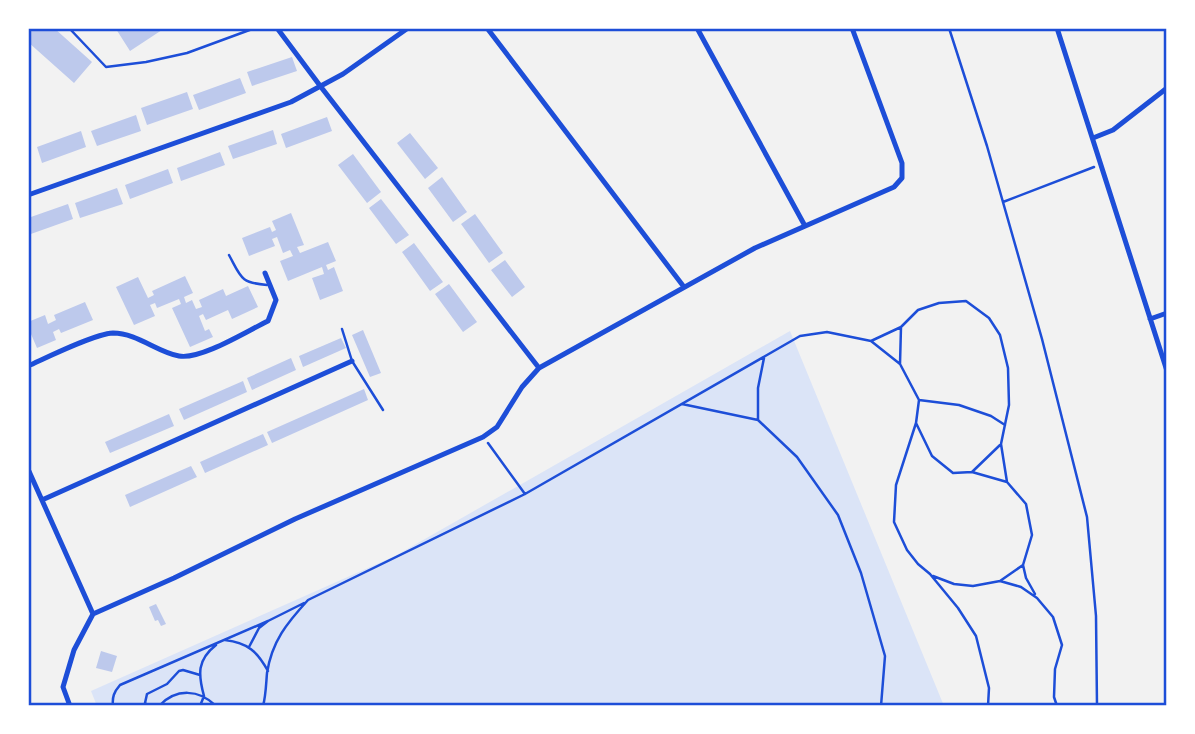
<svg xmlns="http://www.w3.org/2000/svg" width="1195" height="734" font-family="'Space Grotesk',sans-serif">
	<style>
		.green { fill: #dbe4f7 }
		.building { fill: #bdc9ec }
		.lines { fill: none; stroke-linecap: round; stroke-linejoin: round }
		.path { stroke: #1d4ed8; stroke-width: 2.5 }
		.service { stroke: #1d4ed8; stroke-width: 2.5 }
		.minor { stroke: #1d4ed8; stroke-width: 5 }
		.neatline { fill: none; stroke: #1d4ed8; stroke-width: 2.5 }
	</style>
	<rect width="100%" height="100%" fill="#f2f2f2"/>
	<path class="green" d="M790 331 944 706H97L91 691 395 556Z"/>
	<path class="building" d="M28 28H54L92 62 74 83 28 42Z
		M117 28H165L130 51 116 29Z
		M292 57 297 71 252 86 247 72Z
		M240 78 246 93 199 110 193 95Z
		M187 92 193 109 147 125 141 108Z
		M136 115 141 131 97 146 91 131Z
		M327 117 332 131 286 148 281 134Z
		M273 130 277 144 233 159 228 146Z
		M81 131 86 147 42 163 37 147Z
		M410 133 438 168 425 179 397 143Z
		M220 152 225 165 181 181 177 168Z
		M353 154 381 192 367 203 338 165Z
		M168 169 173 183 130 199 125 185Z
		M442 177 467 212 453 222 428 188Z
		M117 188 123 204 80 218 75 203Z
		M381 199 409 235 396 244 369 208Z
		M68 204 73 219 28 235V218Z
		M291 213 304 245 297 247 300 253 328 242 336 261 326 265 328 270 334 267 343 291 320 300 312 278 324 274 322 267 288 281 280 261 293 256 290 250 283 253 277 237 272 239 275 246 249 256 242 238 270 227 272 232 276 230 272 221Z
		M475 214 503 253 489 263 461 224Z
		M414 243 443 282 430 291 402 252Z
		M505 260 525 287 512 297 491 270Z
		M185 276 193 293 184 297 186 303 192 300 196 309 202 307 199 300 223 289 226 296 248 286 258 307 232 319 228 310 206 320 203 314 199 316 205 331 209 329 213 337 190 347 172 308 181 304 179 299 157 308 155 303 150 305 155 316 134 325 116 287 138 277 148 298 154 295 152 291Z
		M449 284 477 322 463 332 435 294Z
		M85 302 93 320 61 333 59 329 53 332 56 340 37 348 28 327V322L45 315 48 324 56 320 54 315Z
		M363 330 381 373 370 377 352 335Z
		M341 338 346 348 303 367 299 356Z
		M291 358 296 370 252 390 247 378Z
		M243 381 247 392 184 420 179 409Z
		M364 389 368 400 272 443 267 432Z
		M169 414 174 426 110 453 105 442Z
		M263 434 268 445 205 473 200 462Z
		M191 466 197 477 130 507 125 495Z
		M156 604 166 624 161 626 158 620 155 621 149 607Z
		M101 651 117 656 112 672 96 668Z"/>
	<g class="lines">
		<path class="path" d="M949 28 987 146 1042 339 1087 517 1096 616 1097 706
			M1003 202 1094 167
			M871 341 900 364 919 400 916 423 896 485 894 522 907 550 918 564 930 574 958 608 976 636 989 688 988 706
			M900 364 901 327
			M919 400 959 405 991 416 1005 425
			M682 404 758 420 797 457 838 515 861 573 885 656 881 706
			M758 420V388L764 358
			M916 423 932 456 953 473 972 472 1007 482 1026 504 1032 535 1023 565 1000 581 973 586 954 584 933 576
			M488 443 525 494
			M972 472 1000 445
			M1023 565 1026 578 1035 594
			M1000 581 1021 587 1037 598 1053 617 1062 645 1055 669 1054 697 1057 706
			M225 640C248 643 257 651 268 671
			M249 647 259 628 268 621 304 603
			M113 706C112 697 114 692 120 685L268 621
			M149 706 145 703 147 694 167 684 179 671 183 670 200 675
			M159 706C176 688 199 689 216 706
			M200 706 204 696C198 674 197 660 216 645
			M263 706C266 695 266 684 267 673 272 641 287 623 308 600L525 494 800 336 827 332 871 341 901 327 918 310 939 303 966 301 989 318 1000 335 1008 368 1009 405 1001 444 1007 482"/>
		<path class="service" d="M69 28 106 67 146 62 187 53 255 28
			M229 255C241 277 240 283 267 285
			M342 329 352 361 383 410"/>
		<path class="minor" d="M277 28 321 87 539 368
			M487 28 684 287
			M697 28 805 226
			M1057 28 1167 371
			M1093 138 1113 130 1167 88
			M28 195 291 102 343 74 408 28
			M1150 319 1167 313
			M28 366C48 357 94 334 113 333 137 333 157 352 179 356 201 360 247 331 268 321L276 300 265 273
			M28 469 93 614
			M42 500 352 361
			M93 614 174 578 295 519 483 437 497 427 522 387 539 368 755 248 894 187 902 178V163L852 28
			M70 706 63 687 74 650 93 614"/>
	</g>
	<rect width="1195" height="734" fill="none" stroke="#ffffff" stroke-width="60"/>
	<rect x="30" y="30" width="1135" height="674" class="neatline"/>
</svg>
